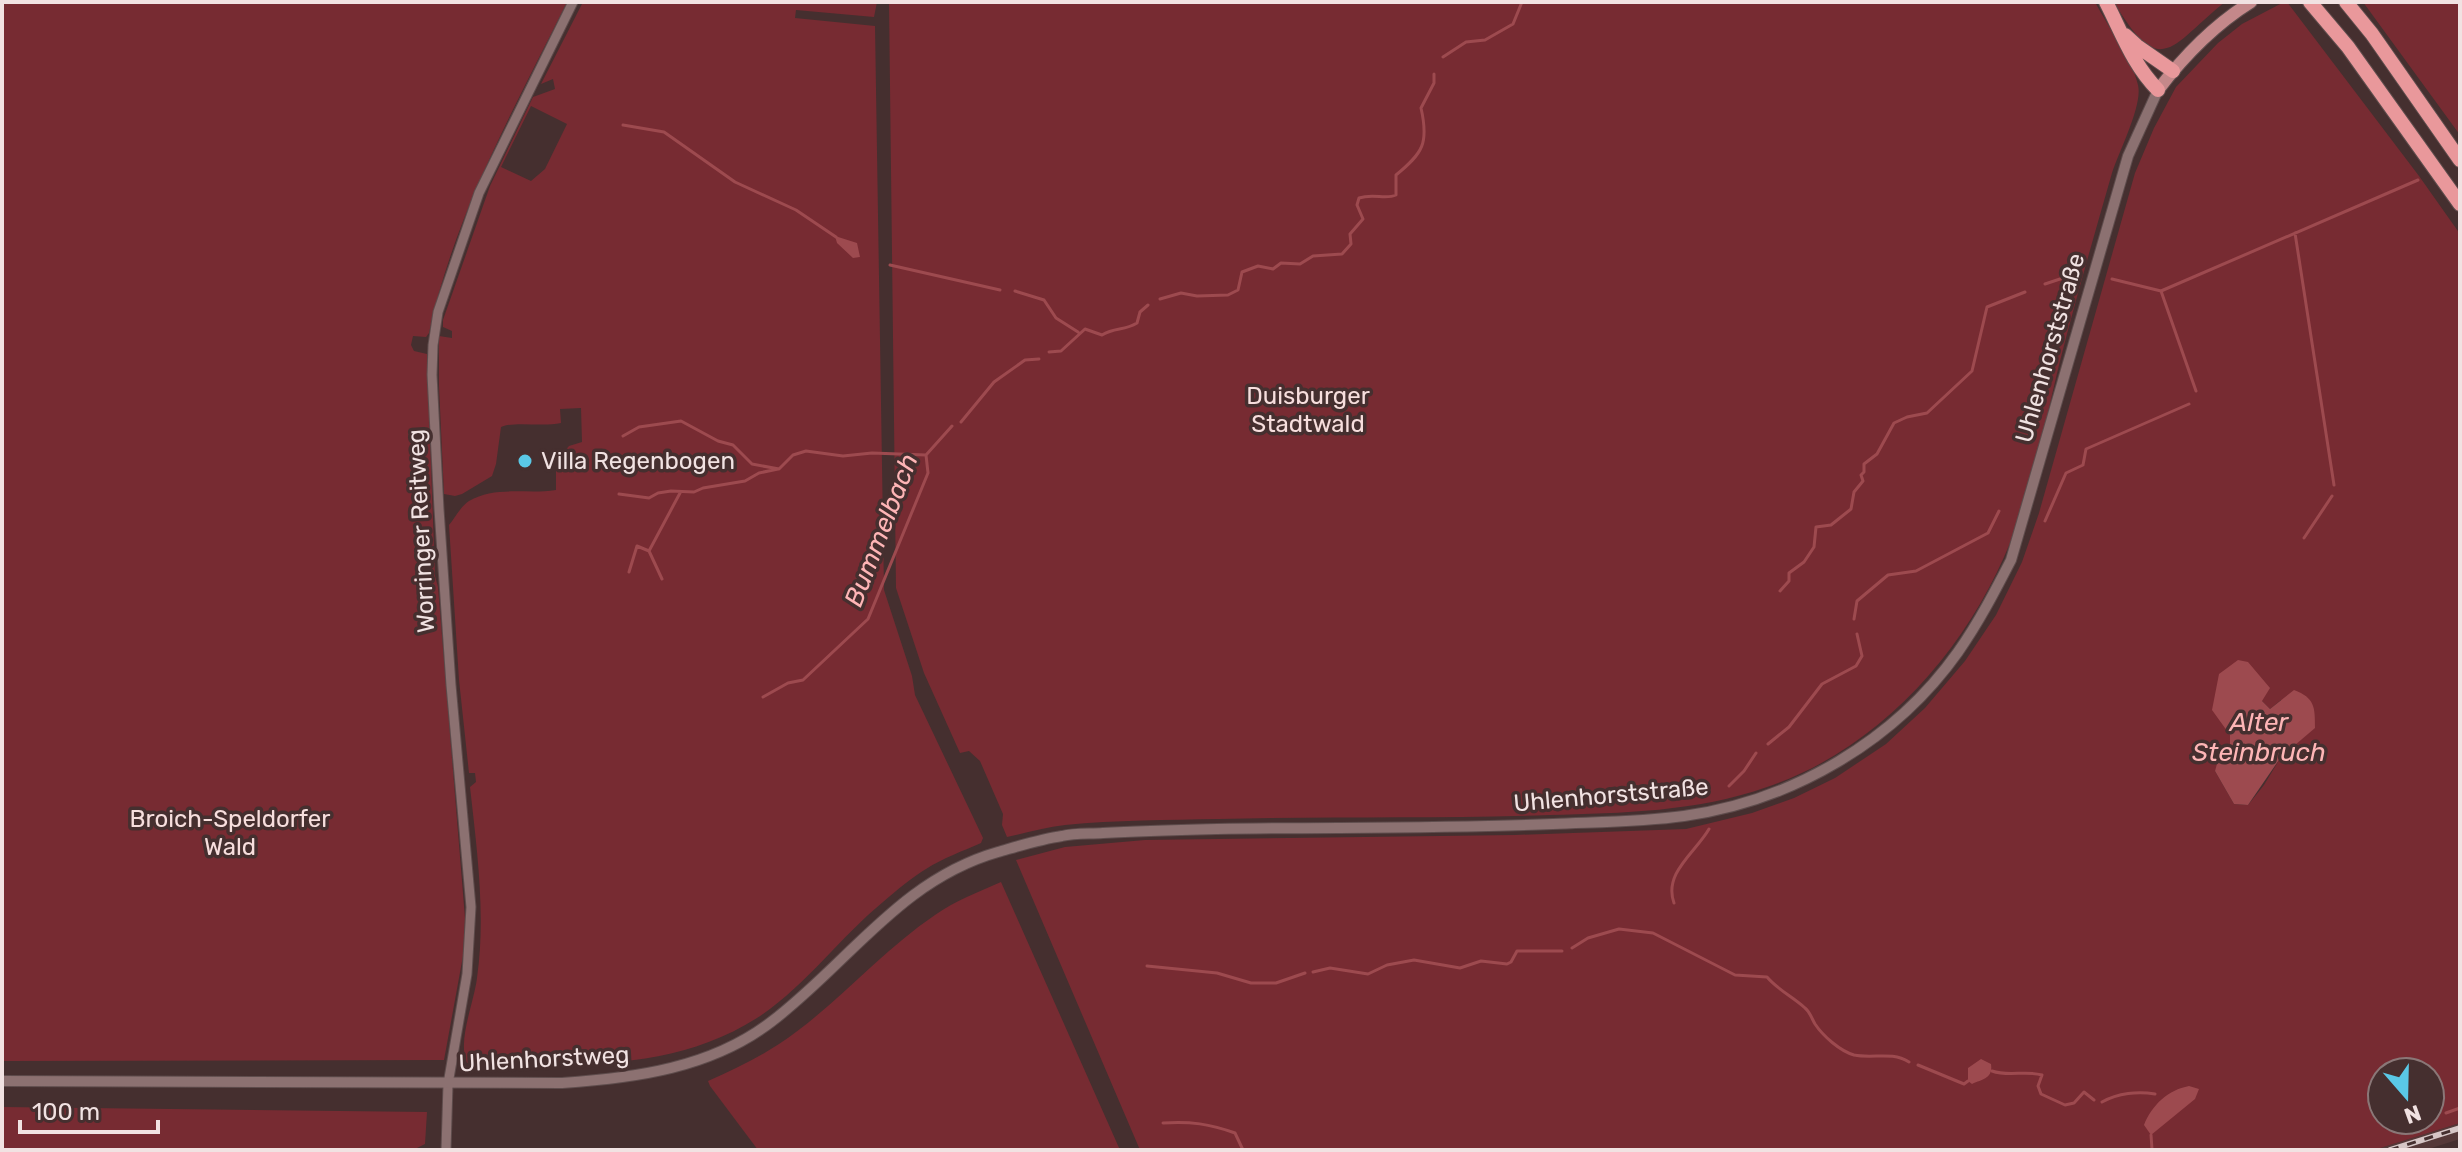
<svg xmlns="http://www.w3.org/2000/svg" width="2462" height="1152" font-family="Rubik,sans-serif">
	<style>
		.built { fill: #553838 }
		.green { fill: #772b32; fill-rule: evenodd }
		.water { fill: #9d4a4f }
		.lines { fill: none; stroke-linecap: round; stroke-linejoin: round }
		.stream { stroke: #9d4a4f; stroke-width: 3 }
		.tertiary-casing { stroke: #5e4c4c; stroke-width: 11 }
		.secondary-casing { stroke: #5e4c4c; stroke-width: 12 }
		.primary-casing { stroke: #5e4c4c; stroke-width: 14 }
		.motorway-casing { stroke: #5e4c4c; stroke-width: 16 }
		.tertiary { stroke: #8c7171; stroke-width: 9 }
		.secondary { stroke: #8c7171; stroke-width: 10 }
		.primary { stroke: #c4888a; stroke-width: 12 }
		.motorway { stroke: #e9989b; stroke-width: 14 }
		.rail-casing { stroke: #d6c6c6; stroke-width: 6 }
		.rail { stroke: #452f2f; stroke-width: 3; stroke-dasharray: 9; stroke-linecap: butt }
		.poi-dot { fill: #5ac8e6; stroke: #452f2f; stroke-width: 3 }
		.labels { text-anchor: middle; stroke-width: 7; stroke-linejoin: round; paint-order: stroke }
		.street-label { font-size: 24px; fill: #f1e2e2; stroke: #452f2f }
		.park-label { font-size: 24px; fill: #f7dedd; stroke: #452f2f }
		.poi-label { font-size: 24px; fill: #f1e2e2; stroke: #452f2f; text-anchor: start }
		.water-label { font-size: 26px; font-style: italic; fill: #feb5b6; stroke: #452f2f }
	</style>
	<rect width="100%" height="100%" fill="#452f2f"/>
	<path class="built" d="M2460 1123V1139L2425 1150H2374Z"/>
	<path class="green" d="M2 2H567C514 109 454 215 429 333L426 337 413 336 411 345 414 351 427 354 435 576 438 587 465 918 463 956 444 1060 2 1061Z
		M583 2H877L874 17 796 10 795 18 875 26 884 590 912 676 915 695 983 838 981 843C963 851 943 858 926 869 911 878 896 891 883 902 839 938 805 987 757 1018 669 1074 567 1064 467 1063 457 1041 474 1003 477 978 486 915 477 850 470 787L476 782 475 773H469L459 680 449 525C455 518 461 506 469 501 496 485 527 495 556 490V461L569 446 582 442 581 408 560 409 561 423C542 427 515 421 501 427L496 464 492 476 462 494 455 496 444 494 439 386V336L452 338V331L443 327V320L490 186 533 97 555 89 553 79 541 84ZM531 106 567 124 545 169 531 181 501 167Z
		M889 2H2095C2109 29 2131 55 2138 85 2143 105 2119 151 2112 173 2094 236 2076 298 2060 361 2044 426 2032 496 2004 557 1959 659 1874 751 1767 787 1696 812 1623 813 1549 815 1439 819 1328 816 1218 819 1167 820 1116 820 1065 825 1046 827 1026 833 1007 837L1002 825 1003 814 980 761 969 751 960 753 924 673 896 588Z
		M2114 2H2225C2171 45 2161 82 2114 2Z
		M2284 2H2287L2419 176 2460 234V1123L2374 1150H1140L1016 860 1065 847 1145 840 1515 835 1686 829 1752 813 1794 798 1835 778 1886 744 1925 708 1965 661 1996 615 2022 562 2039 513 2135 173 2154 128 2176 87 2218 43 2242 24ZM2281 700 2314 728 2281 757 2264 785 2248 805 2234 804 2215 771 2230 748V735L2262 701 2270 709ZM2382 1072H2430V1120H2382Z
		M2363 2H2460V135Z
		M1001 882 1120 1150H758L710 1086 708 1081C733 1070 756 1059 779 1044 835 1007 879 953 935 915 955 901 978 892 1001 882Z
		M2 1107 427 1112 425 1144 413 1150H2Z"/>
	<path class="water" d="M835 236 857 243 860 257 853 258 837 243Z
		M2238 660 2248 662 2270 688 2262 701 2270 709 2294 690C2315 698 2315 707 2315 728L2281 757 2248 805 2234 804 2215 771 2220 753 2230 748V735L2212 710 2219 674Z
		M1981 1059 1991 1064C1993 1078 1984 1079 1972 1084L1968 1081V1068Z
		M2189 1086 2199 1089 2195 1099 2151 1135 2144 1125C2152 1105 2168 1090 2189 1086Z"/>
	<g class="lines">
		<path class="stream" d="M1443 57 1466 42 1485 40 1513 24 1522 2
			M623 125 664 132 735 182 796 210 836 237
			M2295 233 2334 485
			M890 265 1000 290
			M2112 279 2161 291
			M2045 284 2072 275
			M1015 291 1044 300 1056 318 1078 332
			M1160 299 1181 293 1197 296 1228 295 1238 290 1242 272 1258 266 1273 269 1281 263 1300 264 1313 256 1342 254 1351 244 1350 234 1363 219 1357 205 1359 198C1374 193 1385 200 1396 195V175C1423 153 1429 143 1421 108L1434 83V74
			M1049 352 1061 351 1085 329 1102 335C1115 327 1124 331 1137 323L1140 312 1148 305
			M2196 391 2161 291 2418 180
			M961 422 994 382 1025 360 1039 359
			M623 436 639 427 681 421 718 441 733 445 752 464 779 469 793 455 806 451 843 456 872 453 926 455
			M619 494 649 498 658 493 671 491 694 492 703 488 745 481 759 473 778 469
			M2045 521 2066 473 2083 465 2086 449 2189 404
			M2304 538 2332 496
			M629 572 637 546 649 551
			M662 579 649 551 680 493
			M1780 591 1789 581V573L1804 562 1814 547 1816 527 1831 525 1851 509 1854 492 1863 481 1861 475 1864 472V464L1877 454 1894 423 1907 417 1927 413 1972 371 1987 307 2025 292
			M1854 619 1857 601 1888 575 1916 571 1988 533 1999 511
			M763 697 788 683 803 680 868 619 928 473 926 455 952 426
			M1768 744 1789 727 1822 684 1856 666 1862 656 1857 634
			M1729 786 1744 771 1756 753
			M1674 903C1663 873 1696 852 1709 829
			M1572 948 1588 938 1619 929 1653 933 1735 975 1767 977C1778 990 1793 997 1805 1008 1810 1012 1812 1019 1815 1024 1823 1036 1840 1051 1854 1055 1874 1059 1891 1051 1909 1062
			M1147 966 1217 973 1251 983H1276L1305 973
			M1313 972 1330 968 1368 974 1387 965 1414 960 1460 968 1481 961 1507 964 1511 962 1517 951H1562
			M1918 1065 1964 1084 1968 1081
			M1992 1071C2009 1077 2025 1070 2042 1075L2038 1086 2041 1094 2065 1105 2074 1103 2084 1092 2094 1100
			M2102 1102C2118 1093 2138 1091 2155 1094
			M2446 1113 2460 1108
			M1163 1123C1190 1121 1210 1124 1235 1133L1243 1150
			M2151 1135 2152 1149"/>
		<g class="tertiary-casing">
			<path id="tertiary" d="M446 1150 448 1084 467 974 471 907 451 685 439 509 432 375 433 345 438 312 479 193 573 2"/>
		</g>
		<g class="secondary-casing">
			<path id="secondary" d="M2 1081 562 1083C635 1078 711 1068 771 1022 849 963 900 880 998 852 1019 846 1041 839 1062 836 1075 833 1089 834 1103 833 1141 831 1179 830 1217 829 1329 827 1442 829 1553 824 1597 822 1641 822 1684 816 1792 801 1895 741 1958 652 1979 622 1995 591 2011 560L2128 156 2158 90"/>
		</g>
		<g class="primary-casing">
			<path id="primary" d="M2158 90C2184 56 2214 25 2251 2"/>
		</g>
		<g class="motorway-casing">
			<path id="motorway" d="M2106 2C2122 33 2133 65 2158 90
				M2310 2 2348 47 2460 204
				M2346 2 2372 34 2460 160
				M2125 35 2137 46 2173 71"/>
		</g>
		<use href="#tertiary" class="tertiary"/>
		<use href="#secondary" class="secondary"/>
		<use href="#primary" class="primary"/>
		<use href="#motorway" class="motorway"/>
		<g class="rail-casing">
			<path id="rail" d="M2390 1150 2460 1128"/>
		</g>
		<use href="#rail" class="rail"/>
	</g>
	<circle class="poi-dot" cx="525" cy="461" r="8"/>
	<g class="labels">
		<g class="street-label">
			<text transform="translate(2050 348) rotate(-74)" y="8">Uhlenhorststraße</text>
			<text transform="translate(421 531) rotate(-93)" y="8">Worringer Reitweg</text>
			<text transform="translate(1611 795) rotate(-5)" y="8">Uhlenhorststraße</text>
			<text transform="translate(544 1059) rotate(-3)" y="8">Uhlenhorstweg</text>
		</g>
		<g class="park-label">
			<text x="1308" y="404">Duisburger<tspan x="1308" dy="28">Stadtwald</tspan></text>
			<text x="230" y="827">Broich-Speldorfer<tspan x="230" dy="28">Wald</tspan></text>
		</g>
		<g class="poi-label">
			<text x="541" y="469">Villa Regenbogen</text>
		</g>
		<g class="water-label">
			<text transform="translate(881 530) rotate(-69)" y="9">Bummelbach</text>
			<text x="2259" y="731">Alter<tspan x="2259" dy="30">Steinbruch</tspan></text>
		</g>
	</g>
	<rect width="2462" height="1152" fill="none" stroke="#f1e2e2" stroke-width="8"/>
	<g transform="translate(2406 1096) rotate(160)"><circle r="38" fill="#452f2f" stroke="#8a7777" stroke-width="2"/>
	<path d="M0-6L14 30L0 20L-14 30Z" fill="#5ac8e6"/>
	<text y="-12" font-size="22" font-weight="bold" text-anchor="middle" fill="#f1e2e2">N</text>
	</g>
	<path d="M20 1120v12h138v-12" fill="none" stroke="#f1e2e2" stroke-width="4"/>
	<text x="32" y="1120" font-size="24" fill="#f1e2e2" stroke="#452f2f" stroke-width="6" paint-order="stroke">100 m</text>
</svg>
